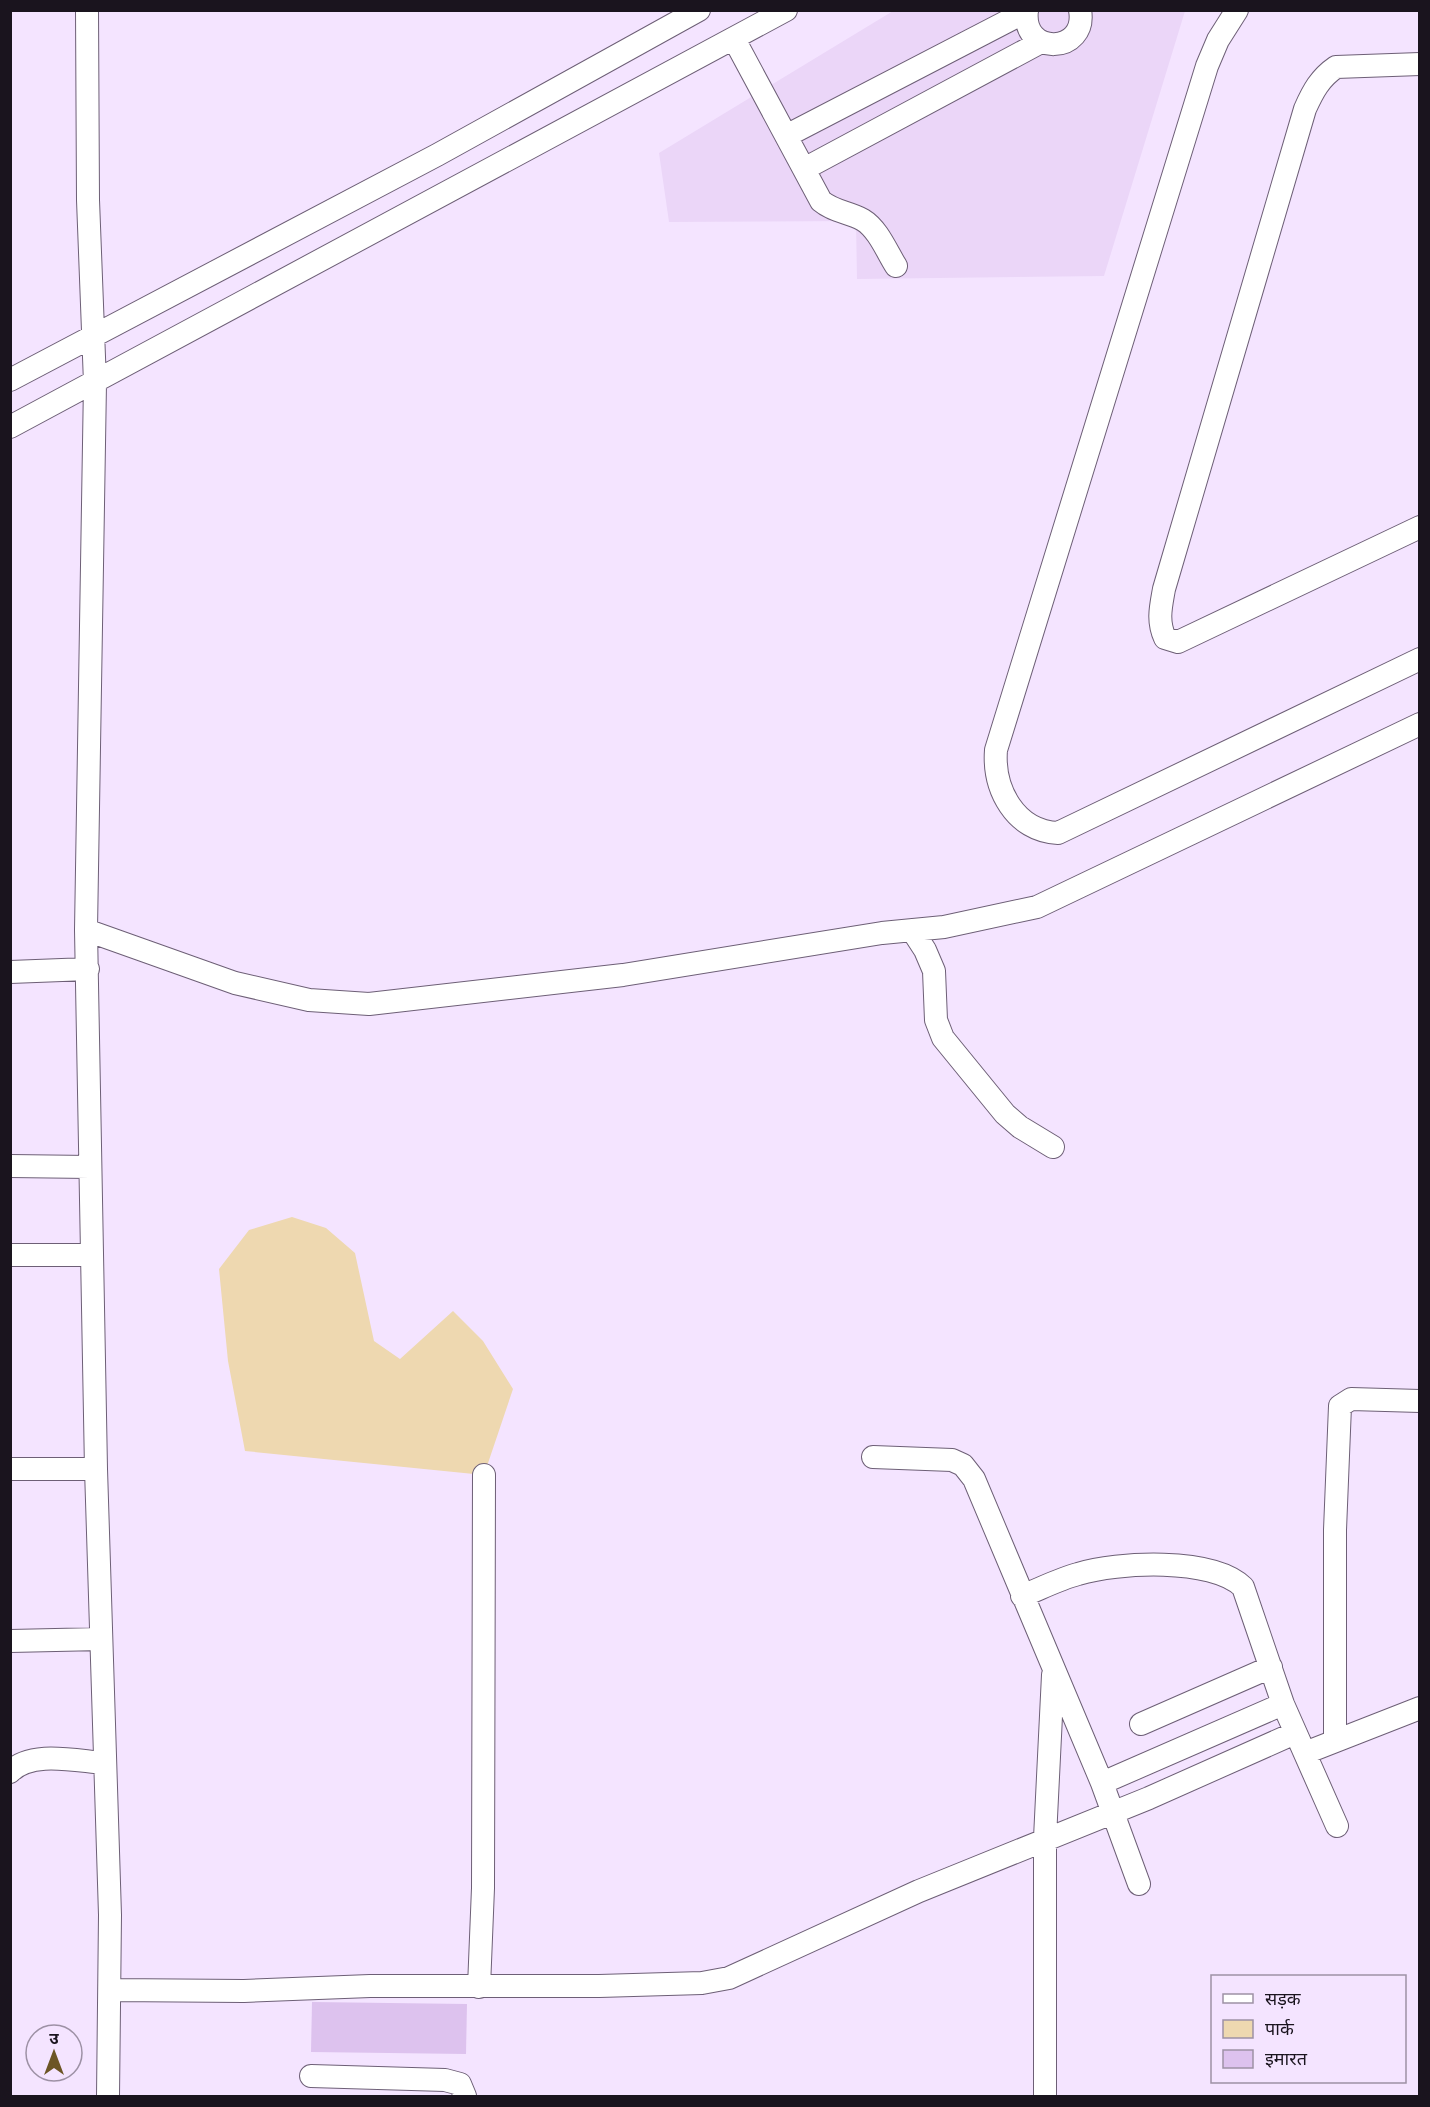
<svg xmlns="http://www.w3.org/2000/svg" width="1430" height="2107" font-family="'Asap Condensed','Noto Sans Devanagari',sans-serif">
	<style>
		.built { fill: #ebd6f8 }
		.green { fill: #eed8b0 }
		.building { fill: #ddc2ee }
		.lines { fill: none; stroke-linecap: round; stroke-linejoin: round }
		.minor-casing { stroke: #6d5f76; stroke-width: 24 }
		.minor { stroke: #fff; stroke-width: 22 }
	</style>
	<rect width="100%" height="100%" fill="#f4e4ff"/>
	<path class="built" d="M893 11H1185L1104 276 857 279 856 221 669 222 659 153Z"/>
	<path class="green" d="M292 1217 326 1228 355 1253 374 1341 400 1359 453 1311 483 1341 513 1389 484 1475 245 1451 228 1361 219 1269 249 1230Z"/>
	<path class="building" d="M312 2002 467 2004 466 2054 311 2052Z"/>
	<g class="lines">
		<g class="minor-casing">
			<path id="minor" d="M87 10 88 200 95 383 86 930 96 1469 110 1915 108 2096
				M1027 10C1021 57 1088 54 1080 10
				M1237 10 1218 40 1207 66 996 750C993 789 1015 831 1058 833L1420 659
				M734 39 821 201C834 212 849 212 863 220 878 229 887 252 896 266
				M1420 64 1336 67C1320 78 1313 91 1305 109L1164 589C1161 606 1157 621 1165 638L1178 642 1420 527
				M786 136 1027 11
				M804 169 1041 42
				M10 380 437 155 699 10
				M10 427 786 10
				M86 930 235 983 309 1000 369 1004 623 975 882 933 944 927 1037 907 1420 724
				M912 930 925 950 934 971 936 1020 943 1038 1005 1114 1020 1127 1053 1147
				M10 972 88 969
				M10 1166 90 1167
				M10 1255H92
				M873 1457 952 1460 963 1465 974 1479 1102 1783 1139 1884
				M10 1469H96
				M1022 1596C1040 1589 1059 1579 1078 1574 1117 1562 1212 1557 1243 1587L1283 1704 1337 1826
				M10 1641 101 1639
				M1141 1724 1271 1667
				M1335 1740V1530L1340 1406 1351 1399 1420 1401
				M1305 1753 1420 1708
				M10 1772C31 1750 76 1761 104 1763
				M1102 1783 1283 1704
				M479 1987 483 1888 484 1475
				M111 1990 244 1991 370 1986H599L702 1983 729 1978 919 1891 1149 1798 1295 1733
				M311 2076 445 2080 460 2084 465 2096
				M1045 2096V1838L1053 1675"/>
		</g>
		<use href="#minor" class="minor"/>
	</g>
	<rect width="1430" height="2107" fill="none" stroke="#1a141e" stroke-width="24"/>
	<rect x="1211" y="1975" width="195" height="108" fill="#f4e4ff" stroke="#9d91a5" stroke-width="1.5"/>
	<rect x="1223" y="1994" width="30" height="9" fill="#ffffff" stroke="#9d91a5" stroke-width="1.5"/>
	<text x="1265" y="2005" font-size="18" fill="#1a141e">सड़क</text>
	<rect x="1223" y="2020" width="30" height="18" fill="#eed8b0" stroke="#9d91a5" stroke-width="1.5"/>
	<text x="1265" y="2035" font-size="18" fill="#1a141e">पार्क</text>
	<rect x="1223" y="2050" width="30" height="18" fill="#ddc2ee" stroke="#9d91a5" stroke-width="1.5"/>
	<text x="1265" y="2065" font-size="18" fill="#1a141e">इमारत</text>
	<g transform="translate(54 2053)"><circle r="28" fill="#f4e4ff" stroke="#9d91a5" stroke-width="1.5"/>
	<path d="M0-4.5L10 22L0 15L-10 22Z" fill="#6c5525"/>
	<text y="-9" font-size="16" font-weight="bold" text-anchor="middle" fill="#1a141e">उ</text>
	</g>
</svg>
